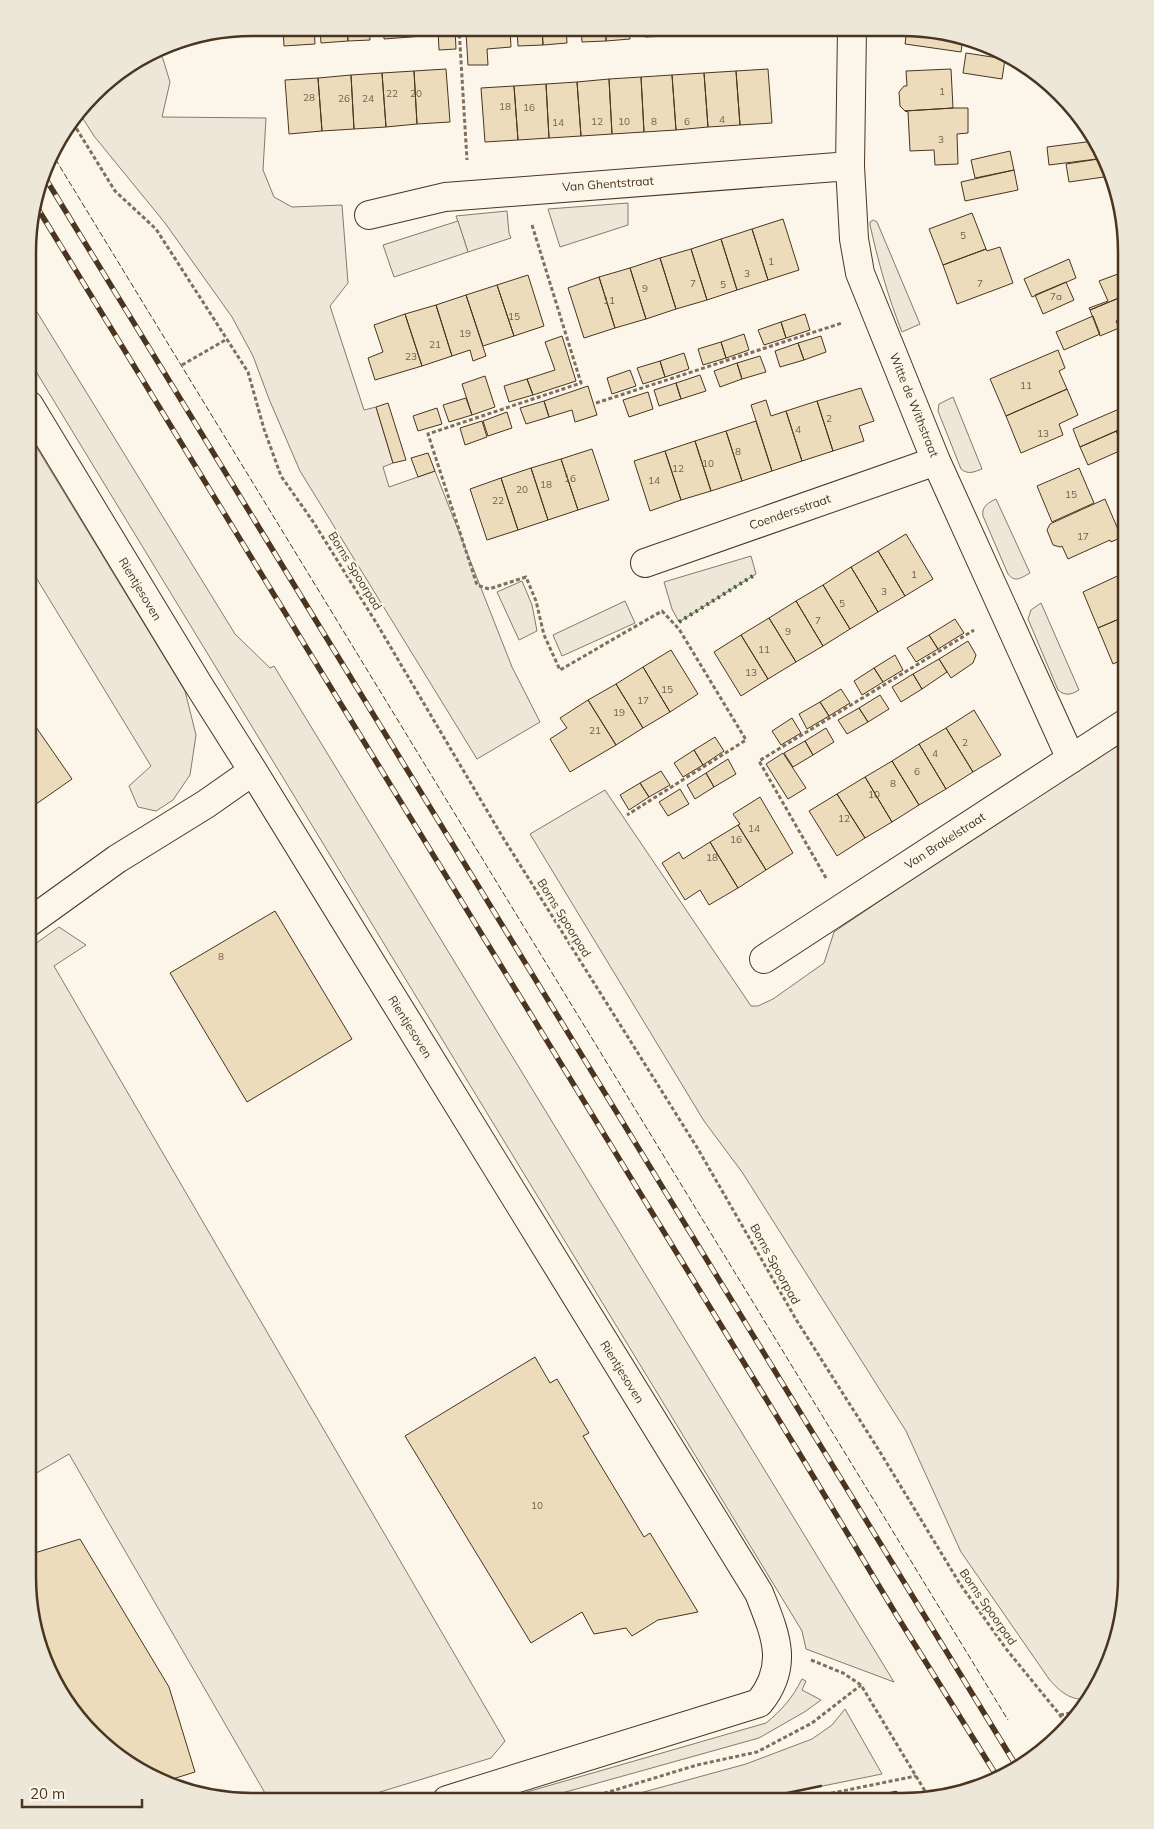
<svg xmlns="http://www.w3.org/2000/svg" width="1154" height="1829" font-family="Mulish,sans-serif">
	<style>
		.green { fill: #ede6d9; stroke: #887966 }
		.parking { fill: #ede7d9; stroke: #887966 }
		.building { fill: #ecdcbc; stroke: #4a3520 }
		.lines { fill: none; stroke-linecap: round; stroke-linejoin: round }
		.street-casing { stroke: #4a3520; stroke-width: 30 }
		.path { stroke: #7f6f5c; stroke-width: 3; stroke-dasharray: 4 2.5; stroke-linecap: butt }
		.street { stroke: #fbf6e9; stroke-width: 28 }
		.rail-casing { stroke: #4a3520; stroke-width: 5.5 }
		.rail { stroke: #fbf6e9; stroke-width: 4; stroke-dasharray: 11; stroke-linecap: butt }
		.hedge { stroke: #436837; stroke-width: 4; stroke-dasharray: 2.5 4; stroke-linecap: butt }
		.fence { stroke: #4a3520; stroke-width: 1; stroke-dasharray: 6 2.5; stroke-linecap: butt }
		.wall { stroke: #4a3520; stroke-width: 2.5 }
		.labels { text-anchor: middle; stroke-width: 4; stroke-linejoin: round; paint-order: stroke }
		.number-label { font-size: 10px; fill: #725f47 }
		.street-label { font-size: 12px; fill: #4a3520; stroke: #fbf6e9 }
		.rim { fill: none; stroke: #4a3520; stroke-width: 2.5 }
	</style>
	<rect width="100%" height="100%" fill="#fbf6e9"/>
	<path class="green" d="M158 50 163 59 170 82 162 117 266 118 263 170 274 197 292 207 342 205 348 283 330 306 364 410 376 407 393 463 383 467 389 487 435 471 512 667 540 722 477 759 300 471 269 399 253 356 232 317 165 223 94 136 80 114 104 84Z
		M628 203V225L560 247 548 209Z
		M507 211 509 233 511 238 468 252 456 216Z
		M873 220 877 222 920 324 902 332C888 297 878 261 870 225V222Z
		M29 299 235 634 270 668 274 666 894 1682 806 1649 802 1631 29 360Z
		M953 397 982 469C974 472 968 475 961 469L938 411 939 404Z
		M29 435 185 691 196 735 190 775 173 800 156 811 138 807 129 786 151 766 29 566Z
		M996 499 1030 573C1021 578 1015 583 1008 574L983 516C981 507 989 502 996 499Z
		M751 556 756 574 679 622 672 609 664 582Z
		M522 581 532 605 537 631 519 640 497 592Z
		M1041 603 1079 690C1071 695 1065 696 1058 690L1028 619 1031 610Z
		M1126 742V1591L1109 1662 1088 1699C1071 1701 1060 1692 1049 1679L961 1552 906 1431 742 1172 704 1121 530 834 605 790 751 1006H758L773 999 824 963 834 932 1082 764Z
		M59 927 86 945 54 966 505 1741 491 1758 354 1800H269L69 1454 28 1478V949Z
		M802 1679 806 1681 802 1690 821 1700 806 1711 759 1738 537 1800H499L766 1723C782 1710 793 1697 802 1679Z
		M845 1709 882 1774 768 1797 767 1801H611L746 1764 812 1739 832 1725Z"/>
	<path class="parking" d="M458 221 468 252 394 277 383 245Z
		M625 601 635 623 562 656 553 635Z"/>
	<path class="building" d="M314 28 315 44 284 46 283 29Z
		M320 28H347L348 41 321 43Z
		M347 28H369L370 40 348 41Z
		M384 28H411V37L384 39Z
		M411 28H433V35L411 37Z
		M438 28H455L456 49 439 50Z
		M542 28H566L567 43 543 45Z
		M542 28 543 45 518 46 517 29Z
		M581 28 606 29V41L582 42Z
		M510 29 511 47 487 49 488 65H468L466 33Z
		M606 29H629L630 39 606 41Z
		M644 29H669L670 36 645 37Z
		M669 29H693L694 34 670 36Z
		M708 29H733V31L708 33Z
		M733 29H757V30L733 31Z
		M907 29H931L963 38 961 52 905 44Z
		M966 53 1005 59 1002 79 963 73Z
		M446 69 450 122 417 124 414 71Z
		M768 69 772 123 740 125 736 71Z
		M951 69 953 108 905 111 900 106 899 92 904 86H907L906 71Z
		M414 71 417 124 386 127 382 73Z
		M736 71 740 125 708 127 704 73Z
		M382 73 386 127 354 129 351 75Z
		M704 73 708 127 676 130 672 75Z
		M351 75 354 129 322 131 318 78Z
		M672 75 676 130 644 132 641 77Z
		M641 77 644 132 612 134 609 79Z
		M318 78 322 131 289 134 285 80Z
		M609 79 612 134 581 136 577 82Z
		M577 82 581 136 549 138 546 84Z
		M546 84 549 138 518 140 514 86Z
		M514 86 518 140 485 142 481 88Z
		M953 108H968V133L957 134 958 164 935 165 934 150 910 151 908 112 905 111Z
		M1094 141 1105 158 1049 165 1047 147Z
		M1010 151 1014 170 975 178 971 160Z
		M1105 158 1109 166 1111 176 1069 182 1066 164Z
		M1014 170 1018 190 965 201 961 182Z
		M972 213 986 249 943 265 929 229Z
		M783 219 799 270 768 280 752 229Z
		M752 229 768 280 737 290 721 239Z
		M721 239 737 290 707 300 691 249Z
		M1000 247 1013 283 957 304 943 265 986 249 987 251Z
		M691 249 707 300 676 309 660 258Z
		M660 258 676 309 646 319 630 268Z
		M1069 259 1076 278 1032 297 1024 279Z
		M630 268 646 319 615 328 599 277Z
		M1126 271V295L1090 310 1089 308 1108 301 1099 281Z
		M528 275 544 326 514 336 497 285Z
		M599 277 615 328 584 338 568 288Z
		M1066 282 1074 300 1043 314 1035 295Z
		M497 285 514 336 483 346 466 295Z
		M466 295 486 356 473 361 470 350 452 356 436 305Z
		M1126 295V317L1116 321 1119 328 1100 336 1090 310Z
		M436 305 452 356 422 366 405 314Z
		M405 314 422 366 375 380 368 358 383 352 374 325Z
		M805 314 810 330 786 338 781 322Z
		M1093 316 1100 334 1064 350 1056 332Z
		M781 322 786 338 764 345 758 330Z
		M744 334 749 350 726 358 721 342Z
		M562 336 576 381 533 395 527 379 555 370 545 342Z
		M821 336 826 352 804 360 798 343Z
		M721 342 726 358 703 365 698 349Z
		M798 343 804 360 780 367 775 351Z
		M1058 350 1065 368 1059 371 1067 389 1006 416 990 379Z
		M684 353 689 369 665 377 660 361Z
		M760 356 766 372 742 379 737 363Z
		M660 361 665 377 643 384 637 368Z
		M737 363 742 379 720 387 714 371Z
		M630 370 636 386 612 394 607 378Z
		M700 375 706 391 681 399 676 383Z
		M485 376 495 407 472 415 462 384Z
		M527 379 533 395 509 402 504 386Z
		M676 383 681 399 659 406 654 390Z
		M588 386 597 415 575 422 572 410 549 417 544 401Z
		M861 388 874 421 859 426 864 441 833 451 817 401Z
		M1067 389 1078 415 1059 424 1063 435 1021 453 1006 416Z
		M648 392 653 409 629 417 623 400Z
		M466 398 472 415 449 422 443 405Z
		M766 400 771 416 786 411 802 461 772 471 751 405Z
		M544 401 549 417 526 424 520 408Z
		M817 401 833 451 802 461 786 411Z
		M388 403 406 460 393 463 376 407Z
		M1126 406V427L1080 447 1073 429Z
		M437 408 442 424 418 431 413 416Z
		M507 412 512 428 488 436 483 421Z
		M482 421 487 437 465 445 460 428Z
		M756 421 772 471 742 481 726 431Z
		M1125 427 1116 431 1124 449 1088 465 1080 447Z
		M726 431 742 481 711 491 695 441Z
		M695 441 711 491 681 500 665 451Z
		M592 449 609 500 578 510 561 459Z
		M665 451 681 500 650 511 634 461Z
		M428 453 435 471 418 477 411 458Z
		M561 459 578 510 548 520 531 468Z
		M531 468 548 520 518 530 501 478Z
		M1079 468 1094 503 1052 522 1037 486Z
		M501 478 518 530 487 540 470 489Z
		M1105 499 1120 534 1126 532V552L1120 538 1111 542 1110 540 1068 559 1062 546 1060 547 1053 545 1047 530 1050 524Z
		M906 534 933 579 905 596 878 551Z
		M878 551 905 596 878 612 851 567Z
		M851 567 878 612 850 629 823 585Z
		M1126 572V616L1098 628 1083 592Z
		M823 585 850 629 823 646 796 601Z
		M796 601 823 646 796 662 769 618Z
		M1126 616V658L1113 664 1098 628Z
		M769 618 796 662 768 679 741 635Z
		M955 619 964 633 938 649 929 635Z
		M741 635 768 679 741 696 714 652Z
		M929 635 938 649 916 662 907 648Z
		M968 641 976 655 973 663 951 678 939 659Z
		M671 650 698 694 670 712 643 667Z
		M895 655 903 670 883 682 874 668Z
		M939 659 947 672 922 689 913 674Z
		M643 667 670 712 643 728 616 684Z
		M874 668 883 682 862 695 854 681Z
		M913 674 922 689 901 702 892 687Z
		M616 684 643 728 616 745 588 700Z
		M841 689 850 703 829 716 820 702Z
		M880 695 889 709 868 722 859 708Z
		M588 700 616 745 570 772 550 739 567 728 560 718Z
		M820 702 829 716 807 729 799 714Z
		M859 708 868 722 847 734 838 720Z
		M974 710 1001 755 973 772 946 728Z
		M29 717 72 779 29 809Z
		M792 718 801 733 781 745 772 731Z
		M826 728 834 742 813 755 805 741Z
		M946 728 973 772 946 789 919 744Z
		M715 737 724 751 703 765 694 750Z
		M805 741 813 755 793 767 784 753Z
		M919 744 946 789 919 805 892 761Z
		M694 750 703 765 683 777 674 763Z
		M783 753 806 788 788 799 766 764Z
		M728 759 736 774 714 787 706 773Z
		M892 761 919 805 892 822 865 777Z
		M661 771 670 785 649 797 640 783Z
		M706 773 714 787 695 799 687 785Z
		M865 777 892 822 865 838 837 794Z
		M640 783 649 797 629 810 620 795Z
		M680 789 689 804 668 816 659 802Z
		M837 794 865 838 837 856 809 811Z
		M760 797 793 853 766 870 738 825 740 824 733 814Z
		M738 825 766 870 738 888 710 842Z
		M710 842 738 888 709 905 700 890 685 900 662 863 679 852 683 859Z
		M275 911 352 1039 247 1102 170 973Z
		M535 1357 550 1383 557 1379 589 1433 583 1436 644 1537 650 1533 698 1612 658 1620 632 1636 626 1628 594 1634 582 1612 531 1643 405 1436Z
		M80 1539 169 1687 195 1772 163 1782 116 1755 74 1714 45 1663 28 1576V1555Z"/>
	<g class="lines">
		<g class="street-casing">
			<path id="street" d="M852 29 850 166 854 239 860 273 936 461 1071 759
				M369 215 445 197 850 166
				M29 405 198 684 253 771
				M645 563 936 461
				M28 923 117 859 206 804 253 771 759 1593C775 1634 790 1665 759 1703L447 1800
				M764 959 1126 723"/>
		</g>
		<path class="path" d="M459 28 467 160
			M73 123 115 191 156 229 248 372 264 429 281 476 314 523 377 624 502 836 698 1149 797 1321 880 1452 960 1584 1007 1650 1060 1715 1067 1727
			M532 225 581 383 428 434 477 585 489 589 526 577 536 601 544 635 560 670 662 611 679 629 746 740 627 815
			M182 365 227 339
			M596 403 842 323
			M826 878 759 761 974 630
			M811 1660 843 1673 861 1685 928 1796
			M1060 1715 1081 1711
			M579 1801 697 1765 757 1752 812 1723 861 1685
			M793 1801 916 1776"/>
		<use href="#street" class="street"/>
		<g class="rail-casing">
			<path id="rail" d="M44 176 1017 1767
				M35 204 804 1461 897 1616 998 1778"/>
		</g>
		<use href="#rail" class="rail"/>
		<path class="hedge" d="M679 622 756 574"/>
		<path class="fence" d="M51 152 1008 1720"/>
		<path class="wall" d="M767 1801 768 1797 821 1786
			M851 1801 896 1792 902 1801"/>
	</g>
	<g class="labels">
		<g class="number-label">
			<text x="942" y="95">1</text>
			<text x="392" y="97">22</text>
			<text x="416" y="97">20</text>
			<text x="309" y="101">28</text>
			<text x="344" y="102">26</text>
			<text x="368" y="102">24</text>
			<text x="505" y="110">18</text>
			<text x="529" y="111">16</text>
			<text x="722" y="123">4</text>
			<text x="597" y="125">12</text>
			<text x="624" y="125">10</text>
			<text x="654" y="125">8</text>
			<text x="687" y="125">6</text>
			<text x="558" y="126">14</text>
			<text x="941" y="143">3</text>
			<text x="963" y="239">5</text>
			<text x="771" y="265">1</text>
			<text x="747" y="277">3</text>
			<text x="693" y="287">7</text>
			<text x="980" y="287">7</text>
			<text x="723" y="288">5</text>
			<text x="645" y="292">9</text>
			<text x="1056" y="300">7a</text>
			<text x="609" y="304">11</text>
			<text x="514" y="320">15</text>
			<text x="465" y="337">19</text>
			<text x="435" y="348">21</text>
			<text x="411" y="360">23</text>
			<text x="1026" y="389">11</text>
			<text x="829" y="422">2</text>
			<text x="798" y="433">4</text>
			<text x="1043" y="437">13</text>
			<text x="738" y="455">8</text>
			<text x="708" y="467">10</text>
			<text x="678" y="472">12</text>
			<text x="570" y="482">16</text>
			<text x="654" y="484">14</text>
			<text x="546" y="488">18</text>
			<text x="522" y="493">20</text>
			<text x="1071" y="498">15</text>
			<text x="498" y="504">22</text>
			<text x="1083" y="540">17</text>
			<text x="914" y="578">1</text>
			<text x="884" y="595">3</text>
			<text x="842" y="607">5</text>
			<text x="818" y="624">7</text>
			<text x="788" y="635">9</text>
			<text x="764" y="653">11</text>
			<text x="751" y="676">13</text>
			<text x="667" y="693">15</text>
			<text x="643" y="704">17</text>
			<text x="619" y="716">19</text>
			<text x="595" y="734">21</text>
			<text x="965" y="746">2</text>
			<text x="935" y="757">4</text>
			<text x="917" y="775">6</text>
			<text x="893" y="787">8</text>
			<text x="874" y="798">10</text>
			<text x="844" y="822">12</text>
			<text x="754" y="832">14</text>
			<text x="736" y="843">16</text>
			<text x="712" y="861">18</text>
			<text x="221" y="960">8</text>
			<text x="537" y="1509">10</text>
		</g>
		<g class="street-label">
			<text transform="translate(608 184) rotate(-4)" y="4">Van Ghentstraat</text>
			<text transform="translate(914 405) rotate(68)" y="4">Witte de Withstraat</text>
			<text transform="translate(790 512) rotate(-19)" y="4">Coendersstraat</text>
			<text transform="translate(355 571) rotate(58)" y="4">Borns Spoorpad</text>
			<text transform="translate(140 589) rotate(59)" y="4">Rientjesoven</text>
			<text transform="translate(945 841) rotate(-33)" y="4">Van Brakelstraat</text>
			<text transform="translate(564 918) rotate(58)" y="4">Borns Spoorpad</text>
			<text transform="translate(410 1027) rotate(58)" y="4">Rientjesoven</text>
			<text transform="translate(775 1264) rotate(61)" y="4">Borns Spoorpad</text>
			<text transform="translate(622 1372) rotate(58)" y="4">Rientjesoven</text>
			<text transform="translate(988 1607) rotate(55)" y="4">Borns Spoorpad</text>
		</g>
	</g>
	<path d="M0 0H1154V1829H0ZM252 36H902A216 216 0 0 1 1118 252V1577A216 216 0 0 1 902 1793H252A216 216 0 0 1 36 1577V252A216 216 0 0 1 252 36Z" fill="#ede7d9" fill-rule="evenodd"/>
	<path class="rim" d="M252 36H902A216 216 0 0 1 1118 252V1577A216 216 0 0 1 902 1793H252A216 216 0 0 1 36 1577V252A216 216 0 0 1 252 36Z"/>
	<path d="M22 1799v8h120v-8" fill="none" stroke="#4a3520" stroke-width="2.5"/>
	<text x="30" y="1799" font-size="15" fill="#4a3520" stroke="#fbf6e9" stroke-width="4" paint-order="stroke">20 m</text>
</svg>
